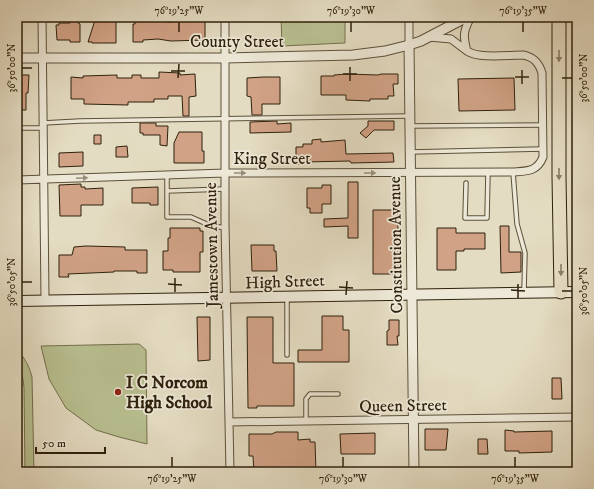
<svg xmlns="http://www.w3.org/2000/svg" width="594" height="489" font-family="'IM FELL DW Pica',serif">
	<style>
		.green { fill: #b8bf90; stroke: #74704e }
		.building { fill: #d1a286; stroke: #2f210c }
		.lines { fill: none; stroke-linecap: round; stroke-linejoin: round }
		.service-casing { stroke: #5c503a; stroke-width: 5.5 }
		.minor-casing { stroke: #5c503a; stroke-width: 9 }
		.tertiary-casing { stroke: #5c503a; stroke-width: 11 }
		.secondary-casing { stroke: #2f210c; stroke-width: 12 }
		.motorway-casing { stroke: #2f210c; stroke-width: 15 }
		.service { stroke: #ede8d7; stroke-width: 3.5 }
		.minor { stroke: #ede8d7; stroke-width: 7 }
		.tertiary { stroke: #ede8d7; stroke-width: 9 }
		.secondary { stroke: #ede8d7; stroke-width: 10 }
		.motorway { stroke: #e4dcc2; stroke-width: 13 }
		.oneway { fill: #8a7e67 }
		.oneway2 { fill: #988e7c }
		.ticks { fill: none; stroke: #2f210c; stroke-width: 1.5 }
		.poi-dot { fill: #8f2418; stroke: #ede8d7; stroke-width: 1.5 }
		.labels { text-anchor: middle; stroke-width: 3.5; stroke-linejoin: round; paint-order: stroke }
		.street-label { font-size: 17px; fill: #2f210c; stroke: #ede8d7 }
		.poi-label { font-size: 17px; font-weight: bold; fill: #2f210c; stroke: #ede8d7; text-anchor: start }
		.neatline { fill: none; stroke: #2f210c; stroke-width: 1.5 }
		.ticks-label { font-size: 10px; text-anchor: middle; fill: #2f210c }
	</style>
	<rect width="100%" height="100%" fill="#e4dcc2"/>
	<filter id="stains"><feTurbulence type="fractalNoise" baseFrequency=".005" numOctaves="4"/><feColorMatrix values="0 0 0 0 .2 0 0 0 0 .09 0 0 0 0 .02 0 0 0 .5 -.17"/></filter>
	<radialGradient id="worn" r=".72"><stop offset=".6" stop-color="#630" stop-opacity="0"/><stop offset="1" stop-color="#630" stop-opacity=".3"/></radialGradient>
	<path class="green" d="M281 17H345V43L282 46Z
		M139 344 146 350 147 444 119 437 96 430 66 408 49 379 41 346Z
		M17 350C25 358 29 366 32 377L34 472H25L24 388 23 379 17 365Z"/>
	<path class="building" d="M96 17H116V43H92V42H88Z
		M135 17H156V21H167V22L205 20V40L171 41 158 39 143 40V42H133V24H135Z
		M70 19H78V23L80 24V42H70V40H57L56 25H59V23H70Z
		M159 72 180 73V75L195 74 196 96 189 97V116H183L182 96H168V99H154V102H128V105L84 104V99H71V77L83 78V76L117 75V78H132V75H141V78H159Z
		M347 74 378 75 381 74H398V84H393L394 96H388V99H370V101L346 100V95H321V76H334V75Z
		M17 75H29L28 93H26V110H17Z
		M263 77H280V104H262V115H252L251 97 247 96V78Z
		M514 78 515 110 459 111 458 79Z
		M277 121V124L291 123V132L250 133V122Z
		M368 121H394V130H374L366 138 360 133 368 126Z
		M140 123H156V126H168L167 146 160 145V135H143V133H140Z
		M179 132H202V151H204V163H174V143Z
		M94 135H101V144H94Z
		M321 139V142L345 140 346 154 393 153 394 162 351 163 350 161 304 162V164H296V147H303V144H312V140Z
		M127 146 128 157H116V147Z
		M83 152V166L59 167V153Z
		M348 182H358V238H348V226L324 227V219L348 218Z
		M81 184V187H85V189L103 188V205H81V216H60L59 185Z
		M322 185H331V204H322V213H310V208H307V188H322Z
		M158 187V205H150V203H132V188Z
		M373 210H398V270L396 274H373Z
		M500 226H509V252H521V272L501 273Z
		M170 228H200V231H203V252H200V272H173V270H163V251H168V238H170Z
		M437 228H456V233H485V249H464V251H456V270H437Z
		M251 245H274V251H276L277 271H252Z
		M86 246 125 247V250H147V273H137V271H114V272L68 274 69 277H59V255H72L74 247Z
		M322 316H343V330H349V362H298V350H322Z
		M197 317H210V360L198 361Z
		M247 317H273V363H294V406H257V408H248Z
		M389 320H399V336H397L398 345H387V331L389 330Z
		M552 378H561L562 399H552Z
		M425 429H448L446 450H425Z
		M505 430 514 431V432L552 431V452L519 453V451H505Z
		M276 432H298V440L310 439V442H315L316 472H254L253 456H249V434H272Z
		M375 433V454H341L340 434Z
		M478 439H487L488 454H478Z"/>
	<g class="lines">
		<g class="service-casing">
			<path id="service" d="M43 123 80 121 408 116
				M410 126 543 125
				M17 128H43
				M410 152 543 149
				M513 172 517 224 525 253 524 291
				M167 175V217H191L209 225 225 228
				M466 183 465 218H487L488 172
				M167 191 225 189
				M287 355V298
				M306 421V399L310 394H338"/>
		</g>
		<g class="minor-casing">
			<path id="minor" d="M42 17 45 300
				M225 17V223L230 472
				M429 37 451 39 467 51C463 36 463 31 471 17
				M409 45V17
				M17 180 225 173 513 172C527 171 537 172 543 157L542 73C539 63 534 57 523 55 508 55 479 59 467 51
				M229 422 577 417"/>
		</g>
		<g class="tertiary-casing">
			<path id="tertiary" d="M409 45 414 472
				M17 58H225L353 55 385 51 409 45 421 41 467 17"/>
		</g>
		<g class="secondary-casing">
			<path id="secondary" d="M17 301C204 299 390 294 577 292"/>
		</g>
		<g class="motorway-casing">
			<path id="motorway" d="M559 17V177L561 292"/>
		</g>
		<use href="#service" class="service"/>
		<use href="#minor" class="minor"/>
		<use href="#tertiary" class="tertiary"/>
		<use href="#secondary" class="secondary"/>
		<use href="#motorway" class="motorway"/>
	</g>
	<defs><path id="oneway-solid" d="M-6-.8H1V-3.2L6.5 0L1 3.2V.8H-6Z"/></defs>
	<g class="oneway">
		<use href="#oneway-solid" transform="translate(559 56) rotate(90)"/>
		<use href="#oneway-solid" transform="translate(559 174) rotate(90)"/>
		<use href="#oneway-solid" transform="translate(561 270) rotate(90)"/>
	</g>
	<g class="oneway2">
		<use href="#oneway-solid" transform="translate(240 173)"/>
		<use href="#oneway-solid" transform="translate(370 173)"/>
		<use href="#oneway-solid" transform="translate(82 178) rotate(-2)"/>
	</g>
	<path class="ticks" d="M179 32V22M351 32V22M523 32V22M22 68H32M171 71H185M343 74H357M515 77H529M178 78 179 64M562 78H572M350 81V67M522 84V70M22 282H32M168 284 182 285M339 287 353 288M511 290 525 291M562 291H572M175 292V278M346 295 347 281M518 298V284M172 467V457M343 467V457M515 467V457"/>
	<circle class="poi-dot" cx="118" cy="392" r="4"/>
	<g class="labels">
		<g class="street-label">
			<text x="237" y="47">County Street</text>
			<text x="272" y="164">King Street</text>
			<text transform="translate(211 245) rotate(-91)" y="6">Jamestown Avenue</text>
			<text transform="translate(395 245) rotate(-91)" y="6">Constitution Avenue</text>
			<text transform="translate(285 281) rotate(-2)" y="6">High Street</text>
			<text transform="translate(403 405) rotate(-1)" y="6">Queen Street</text>
		</g>
		<g class="poi-label">
			<text x="126" y="388">I C Norcom<tspan x="126" dy="20">High School</tspan></text>
		</g>
	</g>
	<rect width="594" height="489" fill="none" stroke="#e4dcc2" stroke-width="44"/>
	<path d="M36 447v6h69v-6" fill="none" stroke="#2f210c" stroke-width="2"/>
	<text x="42" y="447" font-size="12" fill="#2f210c" stroke="#ede8d7" stroke-width="3" paint-order="stroke">50 m</text>
	<rect x="22" y="22" width="550" height="445" class="neatline"/>
	<g class="ticks-label">
		<text x="179" y="14">76°19'25"W</text>
		<text x="351" y="14">76°19'30"W</text>
		<text x="523" y="14">76°19'35"W</text>
		<text transform="translate(11 68) rotate(-90)" y="4">36°50'00"N</text>
		<text transform="translate(583 78) rotate(-90)" y="4">36°50'00"N</text>
		<text transform="translate(11 282) rotate(-90)" y="4">36°50'05"N</text>
		<text transform="translate(583 291) rotate(-90)" y="4">36°50'05"N</text>
		<text x="172" y="482">76°19'25"W</text>
		<text x="343" y="482">76°19'30"W</text>
		<text x="515" y="482">76°19'35"W</text>
	</g>
	<rect width="100%" height="100%" filter="url(#stains)"/>
	<rect width="100%" height="100%" fill="url(#worn)"/>
</svg>
